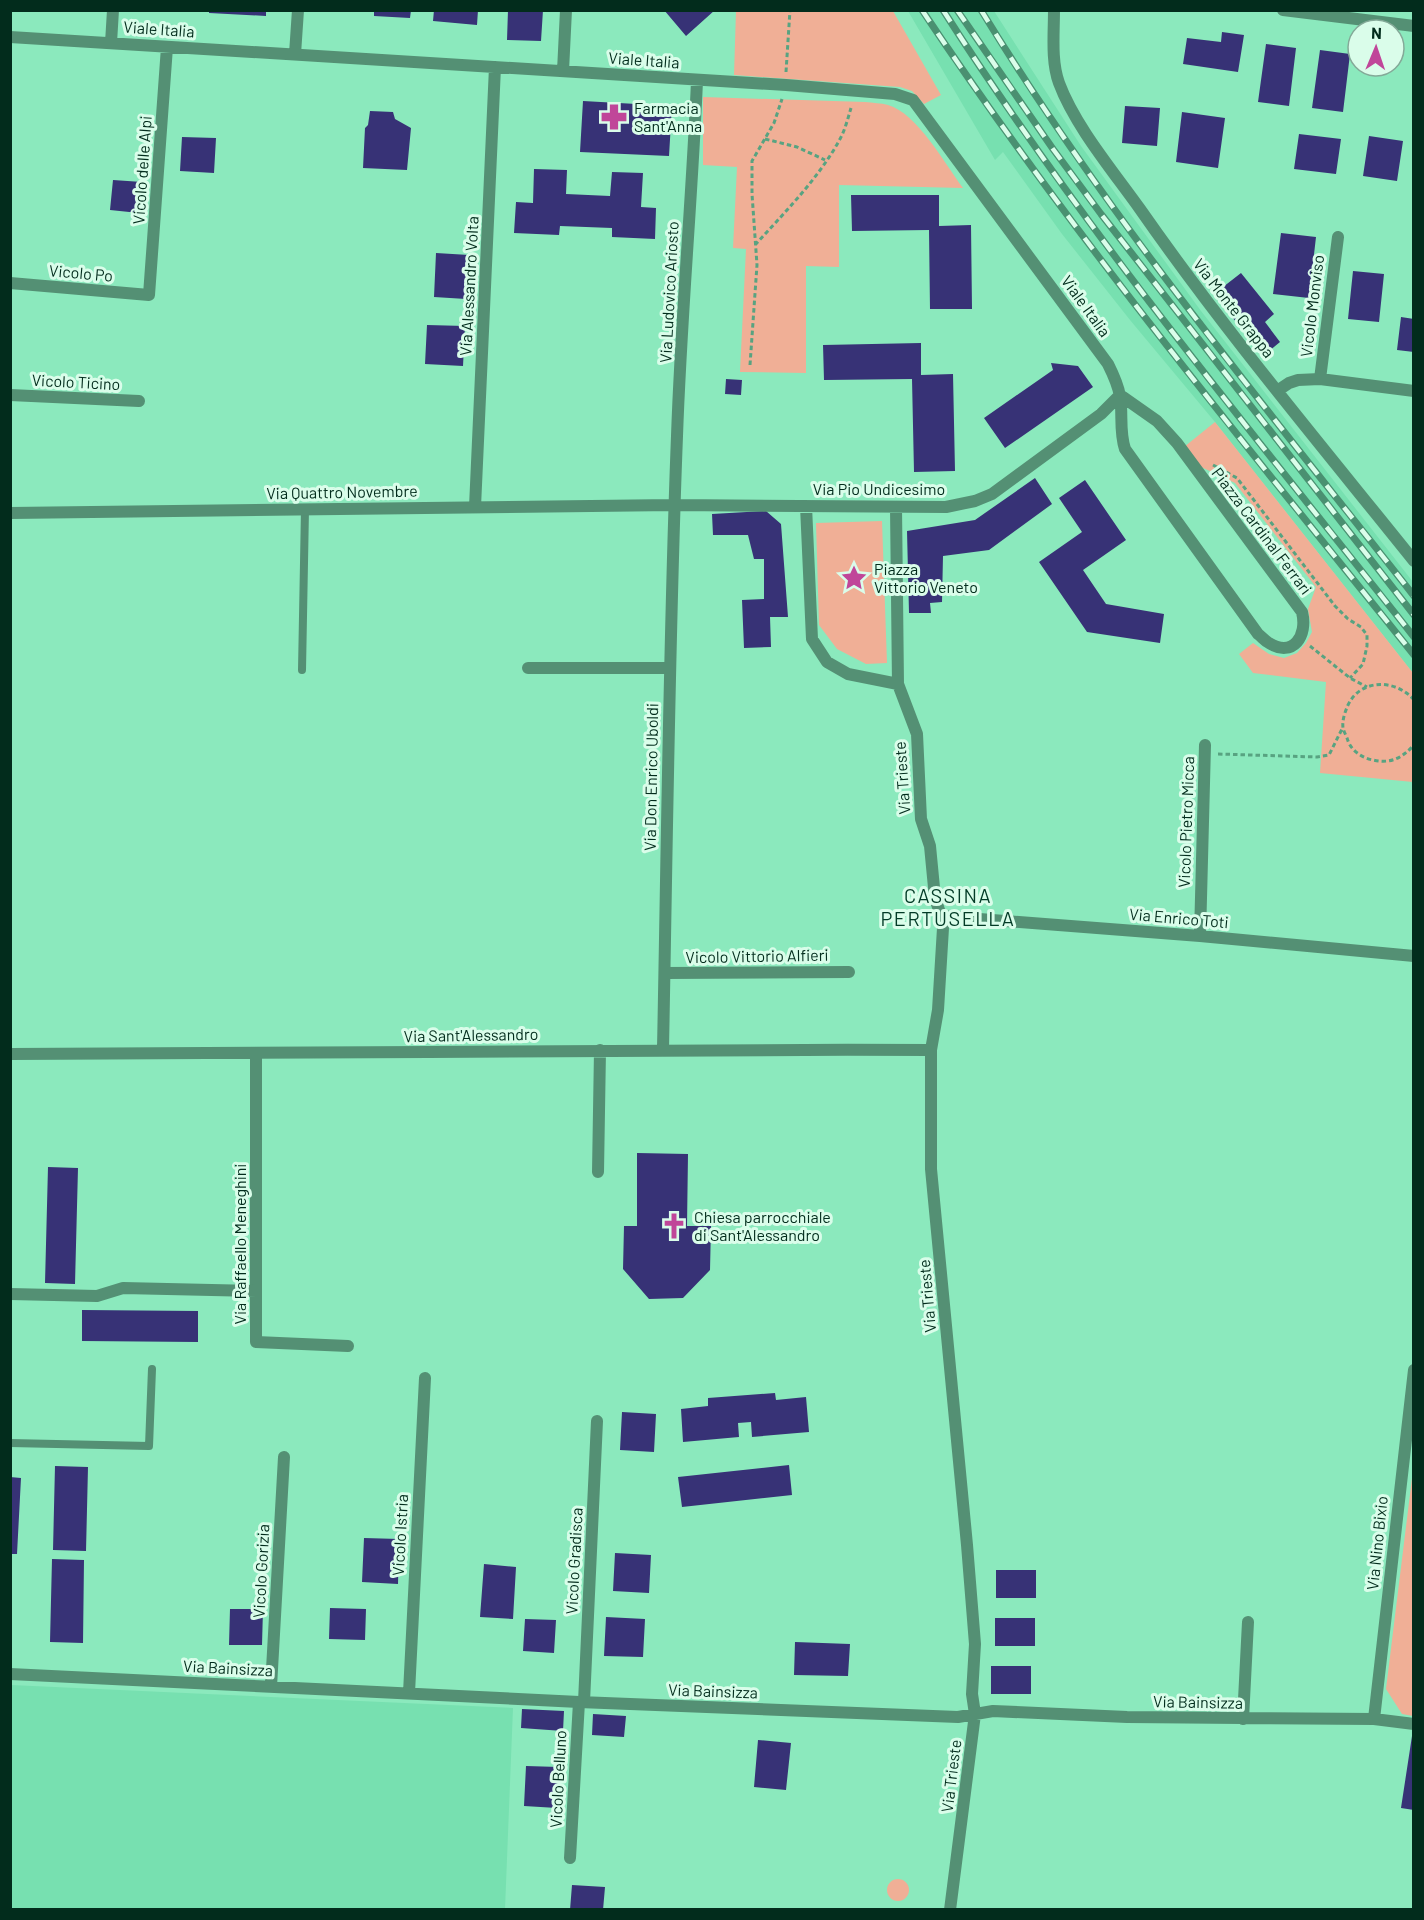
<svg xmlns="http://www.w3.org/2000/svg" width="1424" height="1920" font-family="Barlow,sans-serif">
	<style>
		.built { fill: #77e0b0 }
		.green { fill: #f0af96 }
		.building { fill: #373276 }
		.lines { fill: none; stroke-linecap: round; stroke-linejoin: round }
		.path { stroke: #58a381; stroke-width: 3; stroke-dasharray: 4.5 3; stroke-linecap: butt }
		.service { stroke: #549074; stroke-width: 8 }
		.minor { stroke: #549074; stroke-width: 12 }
		.rail-casing { stroke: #4a9071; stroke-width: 7 }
		.rail { stroke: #dafdea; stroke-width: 4.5; stroke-dasharray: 14; stroke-linecap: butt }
		.labels { text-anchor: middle; stroke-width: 6; stroke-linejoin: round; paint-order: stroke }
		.street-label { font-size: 16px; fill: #022c1c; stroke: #dafdea }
		.poi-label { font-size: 16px; fill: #022c1c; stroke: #dafdea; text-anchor: start }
		.quarter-label { font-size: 20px; letter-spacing: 1.5px; fill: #023b26; stroke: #dafdea }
	</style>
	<rect width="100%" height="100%" fill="#8be9bd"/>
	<path class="built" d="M908 11H994L1081 146 1201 311 1413 582V673L1215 422 1130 320 1062 234 1003 152 995 160Z
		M11 1685 513 1708 505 1909H11Z"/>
	<path class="green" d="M736 11H893L941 95 924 104 912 91 900 87 734 75Z
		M703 97 865 102C873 103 881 103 888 105 917 113 945 164 963 188L839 185V267L806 266V373L740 372 746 249 733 248 737 167 703 165Z
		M1215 422 1413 673V782L1320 773 1326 682 1253 673 1239 654 1253 643 1269 654 1284 658 1297 653 1306 643 1312 632 1308 609 1316 587 1235 483 1197 465 1184 447Z
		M882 521 887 663 866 664 837 649 819 625 816 523Z
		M1412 1478H1414L1413 1716 1402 1714 1386 1689Z
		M887 1890a11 11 0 1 1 22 0a11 11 0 1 1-22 0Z"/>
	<path class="building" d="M209 10H266V16L209 13Z
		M374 10H411L410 18 374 16Z
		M434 10H478L477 25 433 21Z
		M508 10H543L541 41 507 40Z
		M664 10H715L686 36Z
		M1222 32 1244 35 1238 72 1183 64 1187 38 1221 42Z
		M1266 44 1296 48 1289 106 1258 102Z
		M1320 50 1350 54 1343 112 1312 108Z
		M583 101 672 106 669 156 580 152Z
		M1125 106 1160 108 1157 146 1122 143Z
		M370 111 393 112 395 119 411 128 407 170 363 168 365 128 368 125Z
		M1182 112 1225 118 1218 168 1176 162Z
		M1299 134 1341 139 1336 174 1294 169Z
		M1369 136 1403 141 1397 181 1363 176Z
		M182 137 216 138 214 173 180 171Z
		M534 169 567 170 566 194 610 196 612 172 643 173 641 207 656 208 655 239 612 237V228L560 226 559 235 514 233 516 202 533 203Z
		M113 180 142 182 139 213 110 210Z
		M851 195H939V226L971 225 972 309H930L929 230 852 231Z
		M1281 233 1316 237 1309 298 1273 294Z
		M436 253 469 255 466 299 434 297Z
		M1353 271 1384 274 1379 322 1348 319Z
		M1241 273 1274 314 1265 322 1280 342 1263 356 1214 294Z
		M1401 317 1414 319V352L1397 350Z
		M427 325 465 326 463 366 425 364Z
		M921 343V375L953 374 955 471 914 472 912 379 824 380 823 345Z
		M1051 363 1078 366 1093 387 1005 448 984 418 1053 370Z
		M726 379 742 380 741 395 725 394Z
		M1035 478 1052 504 989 550 943 556 942 602 930 603 931 613H909L907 531 975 520Z
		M1085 480 1126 540 1083 570 1106 604 1164 614 1160 643 1087 632 1039 562 1082 532 1059 498Z
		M766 511 781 524 788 617H770L771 647 744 648 742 600 764 599V559H754L748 535H713L712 514Z
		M637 1153 688 1154 687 1226H711L710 1270 683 1298 649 1299 623 1269 624 1226H637Z
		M48 1167 78 1168 75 1284 45 1283Z
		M82 1310 198 1311V1342L82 1341Z
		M775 1393 776 1400 806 1397 809 1432 752 1437 751 1422 738 1423 739 1437 683 1442 681 1409 708 1406V1398Z
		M622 1412 656 1414 654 1452 620 1450Z
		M789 1465 792 1495 682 1507 678 1477Z
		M55 1466 88 1467 86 1551 53 1550Z
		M10 1477 21 1478 17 1554H10Z
		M364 1538 399 1539 398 1584 362 1582Z
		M615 1553 651 1555 649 1593 613 1591Z
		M52 1559 84 1560 83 1643 50 1642Z
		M484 1564 516 1567 513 1619 480 1617Z
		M996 1570H1036V1598H996Z
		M330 1608 366 1609 365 1640 329 1639Z
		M230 1609H263L262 1645H229Z
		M606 1617 645 1619 643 1657 604 1656Z
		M995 1618H1035V1646H995Z
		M525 1619 556 1620 554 1653 523 1651Z
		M795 1642 850 1644 848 1676 794 1675Z
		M991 1666H1031V1694H991Z
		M522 1709 564 1711 563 1731 521 1728Z
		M593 1714 626 1716 624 1737 592 1735Z
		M1412 1736H1414V1810L1401 1808Z
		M758 1740 791 1743 786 1790 754 1787Z
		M526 1766 559 1767 557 1808 524 1806Z
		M572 1885 605 1887 603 1910H570Z"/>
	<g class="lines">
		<path class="path" d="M786 72 790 10
			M765 139 797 147 825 160
			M755 245C785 212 819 178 840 139 845 130 848 118 851 108
			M750 365 757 265 752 194V161L774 123 782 99
			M1213 465 1237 478 1335 606 1348 619 1361 627 1367 635V646L1363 664 1350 678
			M1310 646 1350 678 1367 687
			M1414 700C1396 679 1361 678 1348 705 1345 712 1342 720 1343 728 1344 732 1347 737 1348 741 1352 751 1362 758 1373 760 1391 764 1402 758 1414 745
			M1218 754 1317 757 1329 755 1343 727"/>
		<path class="service" d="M302 670 305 509
			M10 1443 149 1446 152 1369"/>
		<path class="minor" d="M1054 10C1054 34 1051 61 1059 83 1075 126 1113 171 1140 209 1225 331 1321 445 1414 561
			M1283 10 1414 26
			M10 37 786 85 895 94 913 100 1108 364C1113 374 1118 385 1120 396 1123 414 1119 431 1125 449L1258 634C1262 637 1265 641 1269 643 1293 658 1308 636 1302 612L1177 443 1157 421 1120 395
			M111 43 113 10
			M295 54 298 10
			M563 71 566 10
			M10 283 149 295 167 47
			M1320 379 1338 237
			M1277 391 1289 383 1298 380 1320 379 1414 391
			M10 395 139 401
			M806 506 812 639 827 662 848 674 898 684
			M475 507 495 67
			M896 507 898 684 917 734 921 819 930 846 935 898 941 916 943 928 938 1010 931 1050V1169L967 1545 975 1644 972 1694 975 1714 950 1910
			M10 513 674 505 946 507 975 501 992 494 1101 414 1120 395
			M528 668H669
			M941 916 1200 936 1414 956
			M1200 936 1205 745
			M665 973 849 972
			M663 1049C667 845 669 640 677 436 681 318 692 199 697 81
			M10 1054C317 1054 624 1049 931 1050
			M256 1054V1342L348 1346
			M598 1172 600 1050
			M10 1294 97 1296 123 1288 256 1291
			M10 1674 579 1702 958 1717 993 1711 1127 1717 1374 1719 1414 1724
			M271 1687 284 1457
			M409 1693 425 1378
			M584 1702 597 1421
			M1243 1719 1248 1622
			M1374 1719 1414 1370
			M570 1858 579 1702"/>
		<g class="rail-casing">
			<path id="rail" d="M922 10C1072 235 1245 444 1414 655
				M943 10C1084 231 1252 432 1414 637
				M957 10 1053 149 1101 214 1414 615
				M981 10C1108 218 1264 405 1414 596"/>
		</g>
		<use href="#rail" class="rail"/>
	</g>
	<defs>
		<g id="pharmacy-bare" transform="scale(2.07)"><path d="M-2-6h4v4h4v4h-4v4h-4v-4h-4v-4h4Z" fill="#c04699" stroke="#dafdea" stroke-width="2.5" paint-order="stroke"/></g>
		<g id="sight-bare" transform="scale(2.07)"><path d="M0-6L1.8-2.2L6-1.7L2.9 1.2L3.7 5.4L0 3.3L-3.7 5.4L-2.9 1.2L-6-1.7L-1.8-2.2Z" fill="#c04699" stroke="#dafdea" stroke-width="2.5" paint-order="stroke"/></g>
		<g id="church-bare" transform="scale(2.07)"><path d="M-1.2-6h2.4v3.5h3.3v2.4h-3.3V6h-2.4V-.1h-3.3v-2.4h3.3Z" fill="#c04699" stroke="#dafdea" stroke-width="2.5" paint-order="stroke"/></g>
	</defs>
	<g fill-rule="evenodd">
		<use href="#pharmacy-bare" x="614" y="117"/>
		<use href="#sight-bare" x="854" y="578"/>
		<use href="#church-bare" x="674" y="1226"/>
	</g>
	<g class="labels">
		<g class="street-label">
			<text transform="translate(159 29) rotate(4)" y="6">Viale Italia</text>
			<text transform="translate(644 60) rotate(4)" y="6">Viale Italia</text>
			<text transform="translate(142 170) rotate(-86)" y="6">Vicolo delle Alpi</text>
			<text transform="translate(81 273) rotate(5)" y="6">Vicolo Po</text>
			<text transform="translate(469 286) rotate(-87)" y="6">Via Alessandro Volta</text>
			<text transform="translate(669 292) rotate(-87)" y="6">Via Ludovico Ariosto</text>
			<text transform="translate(1086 306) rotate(54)" y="6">Viale Italia</text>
			<text transform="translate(1312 306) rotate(-83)" y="6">Vicolo Monviso</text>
			<text transform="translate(1234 308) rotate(52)" y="6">Via Monte Grappa</text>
			<text transform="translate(76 382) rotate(3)" y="6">Vicolo Ticino</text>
			<text x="879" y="495">Via Pio Undicesimo</text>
			<text transform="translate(342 492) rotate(-1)" y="6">Via Quattro Novembre</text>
			<text transform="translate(1262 531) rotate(53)" y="6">Piazza Cardinal Ferrari</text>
			<text transform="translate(651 777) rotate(-89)" y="6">Via Don Enrico Uboldi</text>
			<text transform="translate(902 778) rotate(-94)" y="6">Via Trieste</text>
			<text transform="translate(1186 822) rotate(-88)" y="6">Vicolo Pietro Micca</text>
			<text transform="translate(1179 918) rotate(5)" y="6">Via Enrico Toti</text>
			<text transform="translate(757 956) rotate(-1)" y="6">Vicolo Vittorio Alfieri</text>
			<text transform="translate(471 1035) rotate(-1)" y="6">Via Sant'Alessandro</text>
			<text transform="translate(240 1244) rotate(-90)" y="6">Via Raffaello Meneghini</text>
			<text transform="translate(927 1296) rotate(-95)" y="6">Via Trieste</text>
			<text transform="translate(400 1535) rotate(-87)" y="6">Vicolo Istria</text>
			<text transform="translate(1377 1543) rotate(-84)" y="6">Via Nino Bixio</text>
			<text transform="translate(574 1561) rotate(-87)" y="6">Vicolo Gradisca</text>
			<text transform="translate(261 1571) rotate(-87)" y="6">Vicolo Gorizia</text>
			<text transform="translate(228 1668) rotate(3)" y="6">Via Bainsizza</text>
			<text transform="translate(713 1691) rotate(2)" y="6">Via Bainsizza</text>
			<text transform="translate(1198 1702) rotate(1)" y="6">Via Bainsizza</text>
			<text transform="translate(951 1776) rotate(-83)" y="6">Via Trieste</text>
			<text transform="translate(558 1779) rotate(-87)" y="6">Vicolo Belluno</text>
		</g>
		<g class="poi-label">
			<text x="634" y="114">Farmacia<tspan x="634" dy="18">Sant'Anna</tspan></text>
			<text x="874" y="575">Piazza<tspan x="874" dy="18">Vittorio Veneto</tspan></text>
			<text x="694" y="1223">Chiesa parrocchiale<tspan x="694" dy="18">di Sant'Alessandro</tspan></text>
		</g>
		<g class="quarter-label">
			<text x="948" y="903">CASSINA<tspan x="948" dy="23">PERTUSELLA</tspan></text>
		</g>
	</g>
	<rect width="1424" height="1920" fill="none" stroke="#022c1c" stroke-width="24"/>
	<g transform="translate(1376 48) rotate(2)"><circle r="28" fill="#dafdea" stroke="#84a998" stroke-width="1.5"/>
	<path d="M0-4.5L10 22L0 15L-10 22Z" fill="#c04699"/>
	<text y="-9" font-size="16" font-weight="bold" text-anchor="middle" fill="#022c1c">N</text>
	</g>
</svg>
